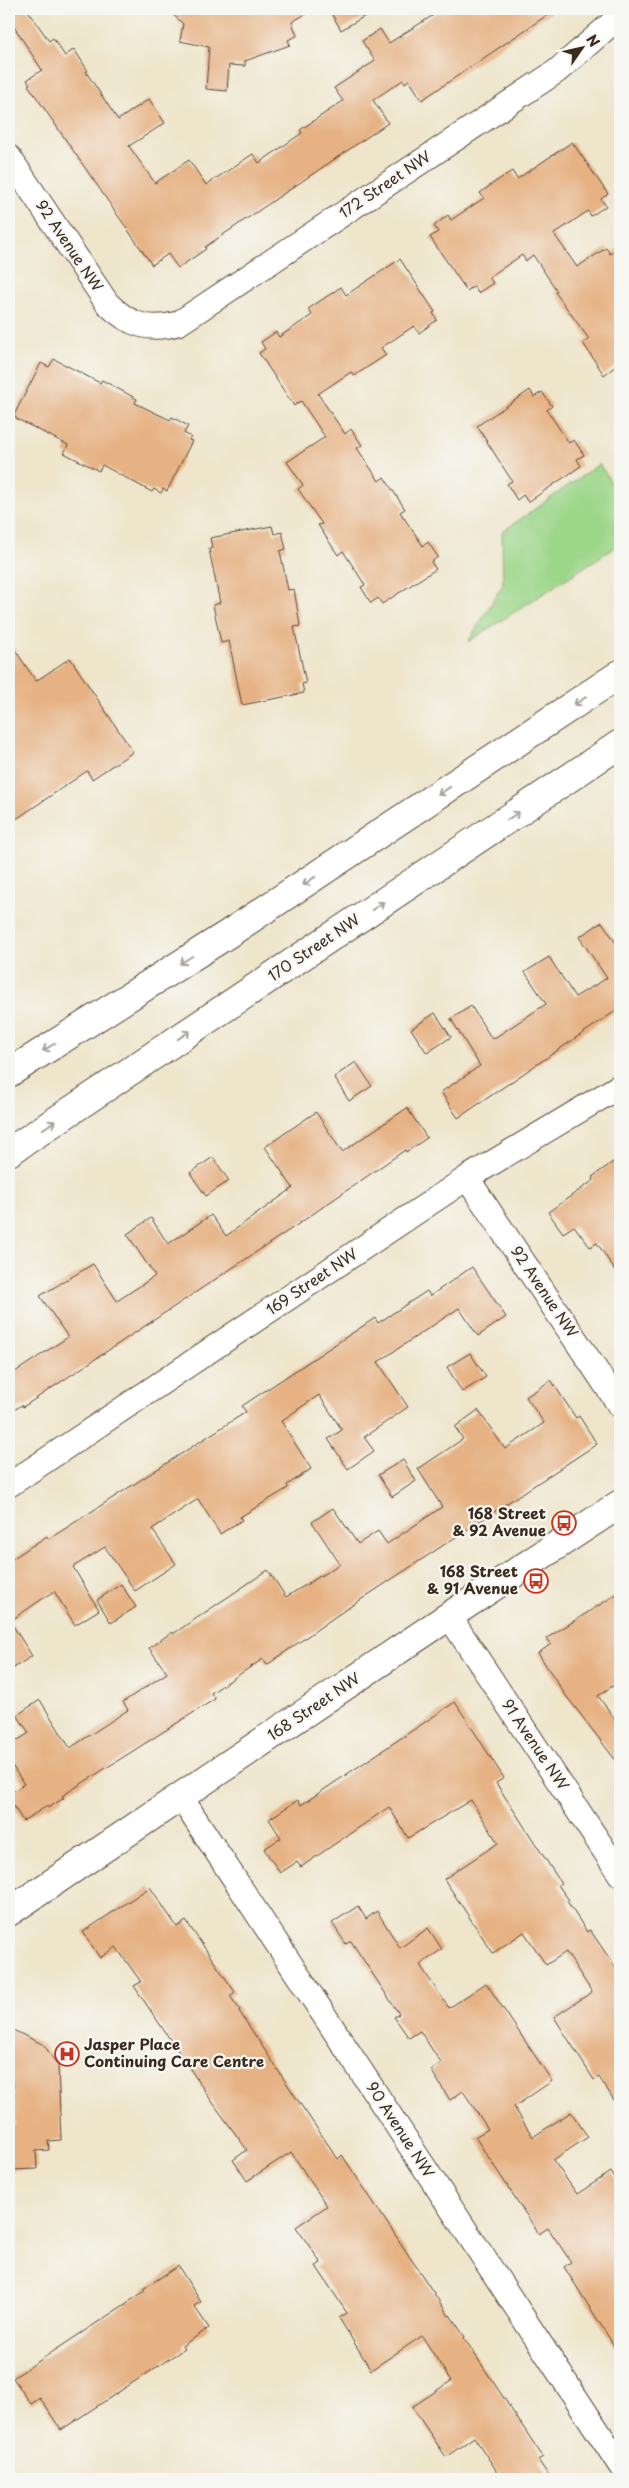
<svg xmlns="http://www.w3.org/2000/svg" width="629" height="2488" font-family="'Playpen Sans',sans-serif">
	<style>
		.green { fill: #9cd689; stroke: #6c8054 }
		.building { fill: #e6b284 }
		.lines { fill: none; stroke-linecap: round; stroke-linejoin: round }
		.minor-casing { stroke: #564638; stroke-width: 26 }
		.tertiary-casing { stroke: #564638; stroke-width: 30 }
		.primary-casing { stroke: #564638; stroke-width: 30 }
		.minor { stroke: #fff; stroke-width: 24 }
		.tertiary { stroke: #fff; stroke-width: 28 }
		.primary { stroke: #fff; stroke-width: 28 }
		.oneway { stroke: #a79f9a }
		.labels { text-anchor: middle; stroke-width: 4.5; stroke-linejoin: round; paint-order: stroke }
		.street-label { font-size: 15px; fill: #3b2a1e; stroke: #f6f6f2 }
		.poi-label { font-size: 15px; font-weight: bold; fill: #3b2a1e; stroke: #f6f6f2; text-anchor: end }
	</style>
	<rect width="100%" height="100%" fill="#f6f6f2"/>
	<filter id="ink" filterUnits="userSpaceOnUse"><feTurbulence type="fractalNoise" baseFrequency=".02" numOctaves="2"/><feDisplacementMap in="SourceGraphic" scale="10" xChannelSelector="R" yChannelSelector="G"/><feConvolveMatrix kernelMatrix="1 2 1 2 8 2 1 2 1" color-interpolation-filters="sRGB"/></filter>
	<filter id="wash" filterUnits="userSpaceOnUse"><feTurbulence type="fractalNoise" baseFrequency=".0096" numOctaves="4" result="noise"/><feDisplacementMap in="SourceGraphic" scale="20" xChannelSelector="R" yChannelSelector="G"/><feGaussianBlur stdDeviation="1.12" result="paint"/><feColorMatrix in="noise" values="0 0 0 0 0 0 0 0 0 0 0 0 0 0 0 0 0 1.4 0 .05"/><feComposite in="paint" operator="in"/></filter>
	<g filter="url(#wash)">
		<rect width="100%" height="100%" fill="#eee5cb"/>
		<path class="green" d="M599 464 620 495V544L468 642 503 584 502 532Z"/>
		<g id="blocks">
			<path class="building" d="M9 9H27L49 41 53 38 65 56 74 49 88 71 86 72 118 120 149 99 165 123 129 146 155 183 189 160 206 185 253 154 259 163 302 133 300 130 343 101 334 88 375 61 362 41 380 29 389 43 443 9H556L422 100 409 80 405 83 403 80 373 100 388 123 205 247 206 249 178 268 168 254 152 265 28 85 30 84 27 80 42 70 9 19Z
				M167 9H314L292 22 297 36 288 40 290 45 245 61V66L229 65 227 91 206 89 209 47 180 41 183 24Z
				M329 9H377L341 30Z
				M572 142 608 194 601 199 606 206 591 216 588 211 554 234 577 267 606 248 610 254 620 247V363L604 375 583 343 589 339 555 292 557 291 533 255 526 261 522 255 489 277 493 283 478 293 474 286 467 291 430 237 438 232 434 226 448 215 451 220 484 198 480 193 495 182 512 171 517 179Z
				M400 259 435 312 433 313 437 320 419 333 414 326 381 348 386 355 354 376 351 372 318 394 345 434 351 429 362 445 357 448 379 481 384 477 405 509 400 512 423 546 428 542 438 557 431 562 436 569 382 604 378 598 371 603 361 587 365 585 343 551 338 555 318 525 322 524 298 489 303 485 287 462 325 437 301 401 294 406 259 353 265 349 261 342 276 332 279 337 312 315 308 309 341 287 346 295Z
				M54 359 100 383 102 380 137 399 135 403 170 420 172 417 188 426 184 433 191 437 189 440 192 441 167 491 163 489 161 493 154 489 152 492 102 465 99 471 64 453 68 445 17 419 14 415 41 363 49 367Z
				M530 390 534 397 542 392 552 406 547 410 569 443 574 440 584 455 577 459 581 466 528 502 523 495 517 500 507 484 512 481 477 426Z
				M272 526 274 534 282 532 286 549 280 551 288 590 294 589 297 607 300 626 294 627 306 683 302 684 304 693 242 705 229 641 221 643 213 605 220 603 209 549 212 548 210 538Z
				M9 641 36 681 70 658 133 752 92 779 87 771 9 824Z
				M602 922 620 949V1008L458 1118 441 1092 480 1066 451 1019 471 1006 492 1039 496 1037 546 1004 525 972 549 957 575 997 607 978 579 937Z
				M435 1013 451 1037 427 1053 411 1029Z
				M356 1062 372 1086 349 1101 334 1077Z
				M407 1108 427 1138 406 1152 405 1150 294 1227 23 1407 22 1405 9 1413V1376L68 1337 40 1296 93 1264 117 1301 155 1276 127 1234 151 1218 168 1244 211 1215 226 1236 293 1188 265 1147 291 1129 316 1112 342 1152Z
				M213 1157 229 1181 206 1196 190 1173Z
				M620 1157V1278L597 1243 590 1247 574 1226 563 1233 548 1212 594 1180 592 1177Z
				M472 1267 506 1317 478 1336 459 1308 378 1362 408 1407 364 1437 374 1451 348 1469 328 1439 342 1430 319 1395 281 1421 311 1469 287 1485 288 1488 240 1517 242 1520 220 1534 198 1499 152 1529 176 1564 135 1591 105 1547 73 1567 99 1610 75 1625 54 1591 10 1621 32 1656 9 1671V1561L47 1536 49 1539 246 1412 242 1406 375 1318 378 1323 427 1291 430 1296Z
				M470 1353 486 1377 462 1392 447 1367Z
				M551 1380 576 1418 579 1416 597 1444 336 1616 267 1665 263 1659 211 1693 215 1699 62 1796 64 1798 48 1808 47 1806 23 1821 9 1799V1794L24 1784 9 1761V1746L29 1733 17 1715 40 1700 70 1748 128 1710 123 1702 167 1673 149 1648 172 1632 173 1634 268 1570 286 1597 340 1564 312 1522 333 1508 358 1544 378 1531 387 1544 442 1507 418 1469 463 1439 455 1427 478 1410 505 1449 544 1423 526 1397Z
				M403 1460 416 1481 392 1497 378 1475Z
				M121 1584 136 1607 111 1623 97 1600Z
				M620 1592V1681L598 1696 620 1726V1766L564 1693 538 1653 551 1644 547 1638Z
				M455 1702 504 1778 496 1783 561 1883 558 1885 569 1900 567 1901 587 1932 590 1930 620 1974V2109L599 2077 594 2080 554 2017 592 1992 566 1952 546 1965 524 1932 493 1953 444 1879 498 1843 471 1800 408 1838 389 1807 301 1867 297 1862 280 1873 264 1849 281 1838 269 1819 298 1800 301 1805Z
				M150 1887 177 1927 186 1921 235 1992 230 1996 240 2010 239 2011 301 2105 338 2159 342 2155 449 2316 450 2315 465 2337 464 2338 543 2457 538 2460 551 2479H502L474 2437 446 2457 412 2407 451 2381 422 2336 371 2370 339 2318 347 2313 316 2266 321 2263 296 2227 327 2206 291 2152 247 2181 233 2160 247 2150 213 2103 134 1986 141 1982 116 1947 100 1958 83 1932Z
				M358 1906 366 1919 377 1911 400 1948 428 1928 442 1949 420 1965 449 2008 486 1983 552 2081 514 2107 533 2137 571 2112 588 2137 553 2160 577 2194 611 2172 620 2186V2355L564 2267 571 2262 548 2228 539 2234 475 2137 488 2129 463 2091 450 2100 431 2070 441 2063 420 2031 409 2038 394 2017 399 2014 351 1941 346 1944 332 1923Z
				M9 2028 44 2045 58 2066 61 2140 48 2141 49 2150 36 2151 37 2169 9 2170V2125H15L13 2081 9 2079Z
				M178 2266 201 2302 194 2306 209 2328 182 2346 184 2349 61 2430 40 2398 31 2404 13 2378 145 2291 143 2289Z"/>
		</g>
	</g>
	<g filter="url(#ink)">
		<use href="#blocks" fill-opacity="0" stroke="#564638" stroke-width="1"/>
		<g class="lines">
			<g class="minor-casing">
				<path id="minor" d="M9 157 107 303C129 325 149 332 179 323L557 71 620 16
					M467 1178 620 1406
					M9 1485 467 1178 620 1086
					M449 1616 620 1874
					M180 1796 620 2465"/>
			</g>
			<g class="tertiary-casing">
				<path id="tertiary" d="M9 1912 449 1616 620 1504"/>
			</g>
			<g class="primary-casing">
				<path id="primary" d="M9 1073 228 934 620 674
					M9 1152 620 744"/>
			</g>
			<use href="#minor" class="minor"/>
			<use href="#tertiary" class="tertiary"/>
			<use href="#primary" class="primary"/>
		</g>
		<defs><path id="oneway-shaft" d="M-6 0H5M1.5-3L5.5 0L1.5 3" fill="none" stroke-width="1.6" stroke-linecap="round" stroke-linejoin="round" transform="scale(1.25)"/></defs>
		<g class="oneway">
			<use href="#oneway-shaft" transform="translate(580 701) rotate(146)"/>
			<use href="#oneway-shaft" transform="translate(444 791) rotate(146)"/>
			<use href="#oneway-shaft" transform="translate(513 816) rotate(-34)"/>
			<use href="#oneway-shaft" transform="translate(309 881) rotate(146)"/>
			<use href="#oneway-shaft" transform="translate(378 906) rotate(-34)"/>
			<use href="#oneway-shaft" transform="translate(186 960) rotate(148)"/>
			<use href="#oneway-shaft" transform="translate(184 1035) rotate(-34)"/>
			<use href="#oneway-shaft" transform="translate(49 1047) rotate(148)"/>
			<use href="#oneway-shaft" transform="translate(49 1125) rotate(-34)"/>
		</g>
	</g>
	<defs>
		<g id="bus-ring" transform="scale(1.25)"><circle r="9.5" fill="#f6f6f2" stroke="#c8321e" stroke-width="1.5"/><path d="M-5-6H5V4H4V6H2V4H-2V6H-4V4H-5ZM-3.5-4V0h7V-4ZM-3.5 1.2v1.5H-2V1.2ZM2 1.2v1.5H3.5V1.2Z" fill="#c8321e"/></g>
		<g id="hospital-ring" transform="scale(1.25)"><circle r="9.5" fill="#f6f6f2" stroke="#c8321e" stroke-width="1.5"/><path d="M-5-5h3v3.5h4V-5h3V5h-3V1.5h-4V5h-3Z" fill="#c8321e"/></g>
	</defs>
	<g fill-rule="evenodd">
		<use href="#bus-ring" x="564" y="1523"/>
		<use href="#bus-ring" x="536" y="1581"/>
		<use href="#hospital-ring" x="67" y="2054"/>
	</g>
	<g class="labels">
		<g class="street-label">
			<text transform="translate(385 185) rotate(-34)" y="5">172 Street NW</text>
			<text transform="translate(69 246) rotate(56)" y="5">92 Avenue NW</text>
			<text transform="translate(314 948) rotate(-34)" y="5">170 Street NW</text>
			<text transform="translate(312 1282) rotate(-34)" y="5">169 Street NW</text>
			<text transform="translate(544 1292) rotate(56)" y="5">92 Avenue NW</text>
			<text transform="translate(314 1707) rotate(-34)" y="5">168 Street NW</text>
			<text transform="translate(535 1745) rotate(56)" y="5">91 Avenue NW</text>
			<text transform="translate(400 2130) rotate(57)" y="5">90 Avenue NW</text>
		</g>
		<g class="poi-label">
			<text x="546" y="1519">168 Street<tspan x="546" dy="17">&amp; 92 Avenue</tspan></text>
			<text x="518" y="1577">168 Street<tspan x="518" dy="17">&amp; 91 Avenue</tspan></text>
			<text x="84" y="2050" text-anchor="start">Jasper Place<tspan x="84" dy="17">Continuing Care Centre</tspan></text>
		</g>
	</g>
	<rect width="629" height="2488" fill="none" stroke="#f6f6f2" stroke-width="30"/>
	<g transform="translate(582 48) rotate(56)" stroke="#f6f6f2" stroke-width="4" paint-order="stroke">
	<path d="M0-4L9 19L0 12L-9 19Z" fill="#3b2a1e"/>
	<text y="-8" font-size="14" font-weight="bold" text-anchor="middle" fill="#3b2a1e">N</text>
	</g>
</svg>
